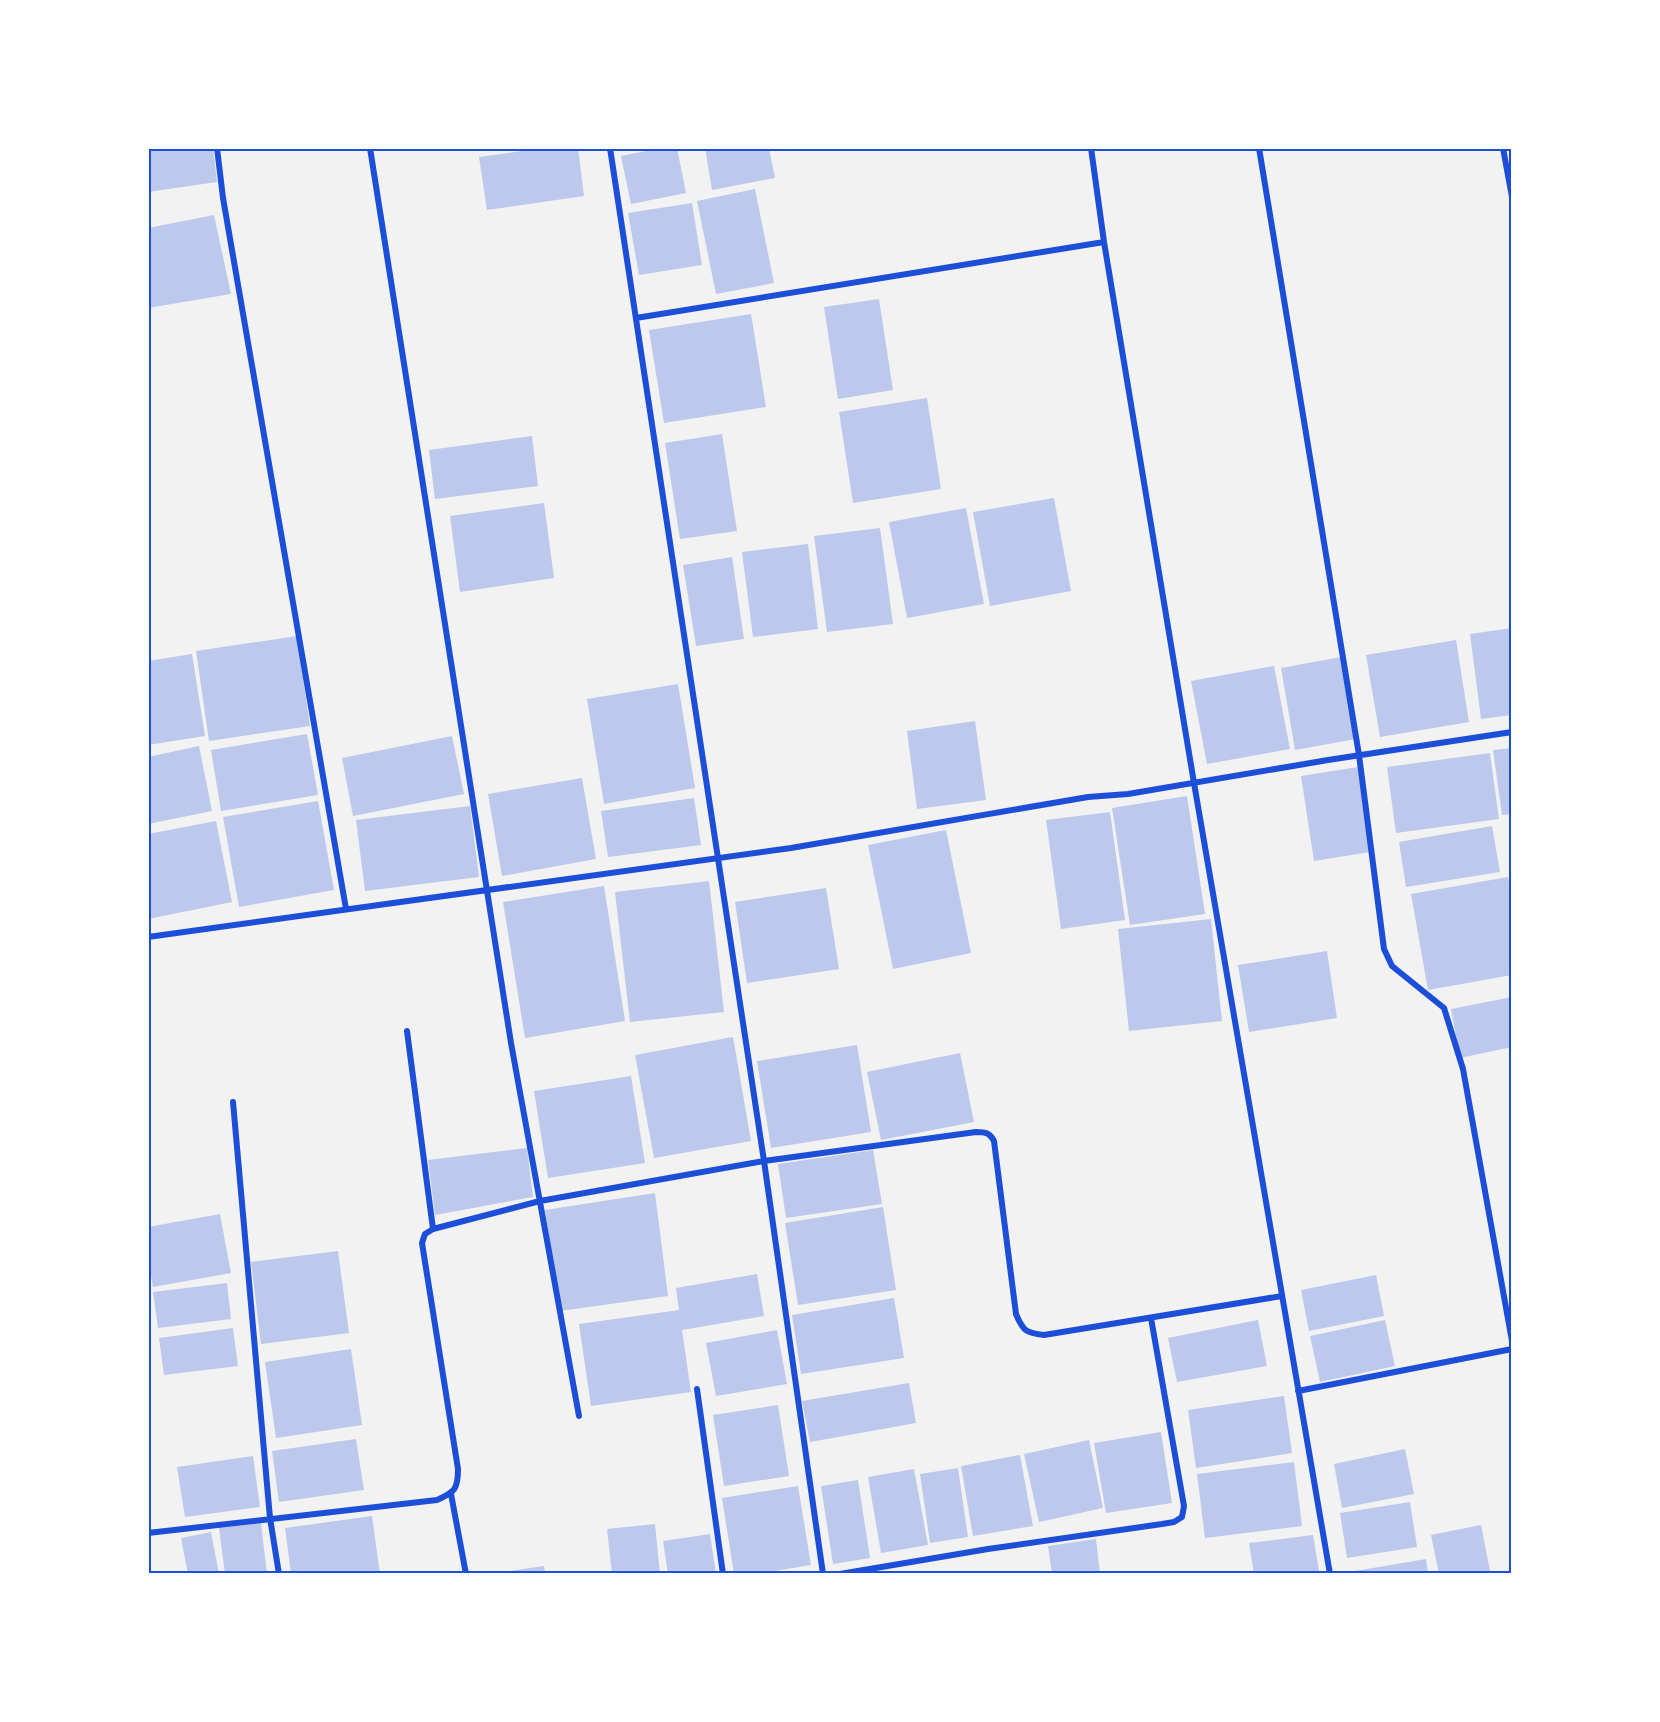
<svg xmlns="http://www.w3.org/2000/svg" width="1660" height="1722" font-family="Manrope,sans-serif">
	<style>
		.building { fill: #bdc9ec }
		.lines { fill: none; stroke-linecap: round; stroke-linejoin: round }
		.minor { stroke: #1d4ed8; stroke-width: 6 }
		.neatline { fill: none; stroke: #1d4ed8; stroke-width: 2 }
	</style>
	<rect width="100%" height="100%" fill="#f2f2f2"/>
	<path class="building" d="M148 148H213L217 182 148 192Z
		M543 148H578L584 196 487 210 479 157Z
		M661 148H677L686 193 631 204 621 156Z
		M705 148H769L775 178 712 190Z
		M755 189 774 283 716 294 697 201Z
		M692 203 702 265 639 275 628 213Z
		M214 215 231 294 148 308V228Z
		M879 299 893 390 838 399 824 307Z
		M751 314 766 407 664 423 649 330Z
		M927 398 941 489 853 503 839 412Z
		M722 434 737 531 680 539 665 443Z
		M532 436 538 486 435 499 429 450Z
		M1054 498 1071 591 990 606 973 512Z
		M544 503 554 578 460 592 450 516Z
		M966 508 984 604 907 618 889 522Z
		M880 528 893 624 827 632 814 536Z
		M808 544 818 629 753 637 742 552Z
		M732 557 744 639 696 646 683 565Z
		M1512 628V715L1481 719 1470 634Z
		M297 636 310 726 209 741 196 651Z
		M1456 640 1469 722 1380 737 1366 655Z
		M192 654 205 736 148 745V661Z
		M1341 657 1356 739 1295 750 1281 668Z
		M1274 666 1290 749 1207 764 1191 681Z
		M678 684 695 788 604 804 587 699Z
		M975 721 986 800 917 809 907 731Z
		M307 734 318 795 221 811 211 750Z
		M452 736 464 794 353 816 342 758Z
		M199 746 212 811 148 824V757Z
		M1512 748V814L1502 815 1493 750Z
		M1490 753 1499 819 1396 833 1387 767Z
		M1358 767 1370 852 1314 861 1301 776Z
		M582 778 596 859 502 876 488 794Z
		M1187 796 1205 914 1130 925 1112 808Z
		M694 798 701 845 608 857 601 811Z
		M318 801 334 890 239 907 223 817Z
		M470 806 479 877 365 891 356 820Z
		M1110 812 1125 920 1061 929 1046 820Z
		M216 821 232 902 148 919V834Z
		M1492 826 1500 872 1406 887 1399 842Z
		M946 830 971 953 893 969 868 845Z
		M1508 877 1512 899V975L1428 990 1411 894Z
		M709 881 724 1012 630 1022 615 892Z
		M604 886 625 1021 525 1038 503 902Z
		M826 888 839 969 747 983 735 902Z
		M1211 919 1222 1021 1129 1031 1118 929Z
		M1327 951 1337 1018 1249 1032 1238 965Z
		M1512 997V1047L1460 1058 1451 1009Z
		M733 1037 751 1141 654 1158 635 1055Z
		M857 1045 871 1132 771 1148 757 1061Z
		M960 1053 974 1122 881 1140 867 1072Z
		M631 1076 645 1163 548 1178 534 1091Z
		M527 1148 533 1197 435 1215 428 1160Z
		M873 1150 882 1204 786 1218 778 1164Z
		M655 1193 668 1296 560 1311 545 1210Z
		M883 1207 896 1290 798 1305 785 1223Z
		M220 1214 231 1273 153 1287 148 1259V1227Z
		M338 1251 349 1333 261 1344 251 1262Z
		M757 1274 764 1316 682 1330 691 1392 591 1406 579 1324 679 1310 676 1288Z
		M1376 1275 1384 1316 1309 1331 1301 1290Z
		M227 1283 231 1319 158 1328 153 1292Z
		M894 1298 904 1358 801 1374 792 1315Z
		M1258 1320 1267 1366 1177 1382 1168 1338Z
		M1385 1320 1395 1366 1320 1382 1310 1336Z
		M233 1328 238 1366 164 1375 159 1338Z
		M777 1330 787 1384 716 1396 706 1343Z
		M351 1349 362 1425 276 1438 265 1362Z
		M909 1383 916 1423 810 1442 802 1401Z
		M1284 1396 1292 1453 1196 1468 1188 1410Z
		M778 1405 789 1476 724 1486 713 1415Z
		M1161 1432 1172 1503 1106 1513 1094 1443Z
		M356 1439 364 1490 279 1502 272 1451Z
		M1089 1440 1103 1508 1039 1522 1024 1454Z
		M1405 1449 1414 1494 1342 1508 1334 1464Z
		M1020 1455 1033 1526 973 1536 961 1466Z
		M253 1456 260 1507 185 1517 177 1467Z
		M1294 1462 1302 1526 1205 1538 1197 1474Z
		M958 1468 968 1537 930 1543 920 1474Z
		M914 1469 928 1545 881 1553 868 1477Z
		M858 1480 870 1558 833 1564 821 1486Z
		M798 1486 811 1565 755 1574H734L722 1498Z
		M1410 1502 1417 1547 1347 1558 1340 1513Z
		M372 1516 380 1574H291L285 1528Z
		M261 1523 267 1574H225L219 1528Z
		M655 1524 660 1574H612L607 1529Z
		M1481 1525 1490 1571 1478 1574H1439L1431 1535Z
		M211 1532 219 1574H188L181 1538Z
		M710 1534 716 1574H668L663 1541Z
		M1313 1535 1319 1571 1302 1574H1254L1249 1543Z
		M1096 1539 1100 1574H1052L1048 1546Z
		M1426 1559 1428 1574H1349V1572Z
		M544 1566 545 1574H503V1572Z"/>
	<g class="lines">
		<path class="minor" d="M217 148 223 198 346 909
			M370 148 511 1043 579 1416
			M1091 148 1104 242 1194 783 1330 1574
			M1259 148 1359 755 1384 949 1392 966 1444 1008 1463 1069 1512 1341
			M1503 148 1512 197
			M636 318 1104 242
			M148 937 791 848 1088 797 1128 794 1328 760 1512 732
			M407 1031 433 1229
			M233 1102 270 1518 279 1574
			M697 1389 723 1574
			M1298 1391 1512 1349
			M451 1494 466 1574
			M148 1533 437 1500C455 1492 458 1489 458 1469L422 1243 425 1234 433 1229 540 1201 764 1161 610 148
			M823 1574 764 1161 976 1132C986 1132 990 1133 994 1141L1016 1314C1023 1331 1026 1333 1044 1335L1282 1296
			M840 1574 988 1549 1162 1524 1174 1522 1182 1517 1184 1506 1151 1318"/>
	</g>
	<rect width="1660" height="1722" fill="none" stroke="#ffffff" stroke-width="300"/>
	<rect x="150" y="150" width="1360" height="1422" class="neatline"/>
</svg>
